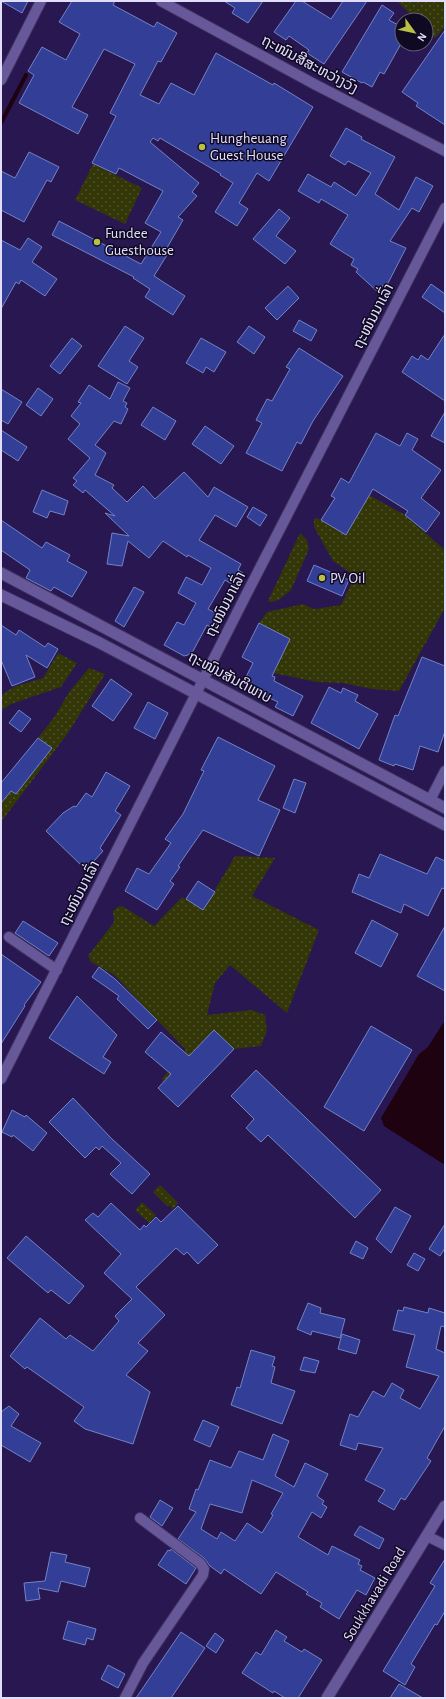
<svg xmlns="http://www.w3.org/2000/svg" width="446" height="1699" font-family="'Alegreya Sans','Noto Sans Lao',sans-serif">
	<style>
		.grass { fill: url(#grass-dots) }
		.water { fill: #1e0210 }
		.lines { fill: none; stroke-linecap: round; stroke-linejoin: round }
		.stream { stroke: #1e0210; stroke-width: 4 }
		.building { fill: #333f97; stroke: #7383c4; fill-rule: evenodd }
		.minor-casing { stroke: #413160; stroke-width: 12 }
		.tertiary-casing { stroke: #413160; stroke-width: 13 }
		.minor { stroke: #675999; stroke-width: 10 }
		.tertiary { stroke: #675999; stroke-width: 11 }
		.poi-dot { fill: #b9c046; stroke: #0f0922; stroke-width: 1.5 }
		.labels { text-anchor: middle; stroke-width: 3; stroke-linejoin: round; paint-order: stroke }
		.street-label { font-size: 15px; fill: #e2ddfa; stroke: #0f0922 }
		.poi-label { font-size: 15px; fill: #e2ddfa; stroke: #0f0922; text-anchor: start }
	</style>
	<defs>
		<pattern id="grass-dots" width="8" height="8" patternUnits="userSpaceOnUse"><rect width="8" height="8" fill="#333606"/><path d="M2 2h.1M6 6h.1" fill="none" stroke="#50532b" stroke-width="1.8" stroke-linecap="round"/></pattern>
	</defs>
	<rect width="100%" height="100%" fill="#281750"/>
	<path class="grass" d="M397 1H445V27L435 38 426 29V20H416Z
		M93 164 142 188 125 224 75 200Z
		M369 495 405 515 445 550V608L399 691 372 689 343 683 317 682 273 673 290 639 259 623 267 612 303 604 314 609 341 605 355 576 333 561 314 527V519L316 518 321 520Z
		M300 533 307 540 309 549 291 590 279 600 271 602 268 601Z
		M58 653 77 663 61 687 11 704 1 711V695L16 686 43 678Z
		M89 668 105 674 68 733 1 822V803L11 791 1 783 16 794 28 778 14 767 26 754 40 764 52 748 38 738 55 716 69 692Z
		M235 856 275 858 252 896 319 930 287 1013 230 965 215 983 207 1015 252 1010 265 1015 267 1031 261 1046 234 1049 214 1030 163 1082 162 1079 186 1050 114 975 91 962 88 956 114 922 113 911 119 906 124 907 154 926 182 897 203 910Z
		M160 1185 178 1203 172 1210 171 1205 168 1207 153 1192Z
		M142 1202 156 1215 149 1223 135 1210Z"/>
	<path class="water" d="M445 1020V1165L384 1126 381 1118 419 1054 428 1047Z"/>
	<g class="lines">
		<path class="stream" d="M1 123 26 75"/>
	</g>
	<path class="building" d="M1 1H28L22 13Z
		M72 1H115L113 5 154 27 157 22 177 33 161 62 158 61 140 95 159 104 171 83 194 95 216 53 273 85 274 83 313 107 269 181 257 173 239 203 248 209 237 226 215 212 233 183 220 175 221 174 160 138 158 141 153 138 150 142 199 183 192 192 197 196 178 217 183 220 164 253 167 255 154 276 185 296 173 315 145 297 150 289 133 278 134 277 52 235 59 221 141 264 161 232 145 223 163 191 119 168 116 174 92 163 116 116 110 113 135 64 104 49 72 107 88 115 78 134 19 103 34 75 28 71 42 47 66 60 80 34 59 22Z
		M224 1H263L248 23 232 13 235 8Z
		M296 1H302L331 19 343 1H367L324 64 307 53 309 50 289 36 286 40 274 32Z
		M382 5 394 13 389 20 402 27V42L384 74 380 72 372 87 363 82 362 83 342 72Z
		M445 30V125L416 106 418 103 402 92Z
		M346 128 362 137 361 139 395 157 375 194 399 210 416 177 433 186 419 212 412 208 390 241 406 248 386 287 383 285 379 293 356 272 358 269 351 265 354 259 330 244 348 215 321 199 319 203 298 191 308 174 331 187 334 182 356 196 371 173 348 161 345 165 330 156Z
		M29 152 59 167 51 182 47 180 24 222 1 210V171L15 178Z
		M279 209 290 218 276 236 296 251 285 264 253 239Z
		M28 238 42 247 32 262 57 279 45 296 21 280 19 284 16 282 1 309V240L20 250Z
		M431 284 445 294V313L422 297Z
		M288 286 299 298 277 320 265 308Z
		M299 320 317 330 311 341 293 331Z
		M125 326 144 338 129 361 138 367 127 384 98 366Z
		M249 326 265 337 254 354 237 342Z
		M445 334V401L402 372 412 356 418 360 421 355 428 360Z
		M72 338 82 346 60 374 50 366Z
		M201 338 226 352 214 372 206 367 203 373 186 363Z
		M299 348 343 376 313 421 301 444 297 442 282 471 246 453 262 423 256 420 267 399 272 401 290 369 286 367Z
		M118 382 130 388 123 401 127 403 125 407 128 409 121 424 114 421 95 445 106 453 95 475 114 485 112 488 127 502 143 486 155 499 184 472 208 497 214 487 248 507 236 527 215 515 199 540 241 564 238 570 243 573 235 586 225 580 208 609 221 616 214 629 207 625 193 651 188 655 184 656 164 645 177 622 184 625 196 603 178 593 186 577 202 585 211 568 188 555 187 557 163 541 149 558 128 541 122 566 107 564 112 533 129 536 105 513 115 516 85 490 83 493 73 485 77 481 73 478 90 458 68 439 80 424 71 416 81 403 78 402 89 385 110 399Z
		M38 388 53 399 41 416 26 405Z
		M1 389 22 402 8 424 1 420Z
		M153 407 176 421 165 440 141 425Z
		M445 412V443L431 436Z
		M205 426 234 446 221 464 192 444Z
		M1 430 27 447 18 461 1 450Z
		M376 433 400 446 407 433 418 439 412 450 441 470 421 498 440 513 426 532 405 515 408 511 373 489 346 535 321 520 335 498 331 496 341 478 349 483Z
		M42 490 68 501 64 515 50 511 47 518 33 512Z
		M253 507 267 515 260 526 247 517Z
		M1 520 42 548 46 542 70 555 67 561 87 572 72 597 54 587 51 591 26 578 30 570 1 550Z
		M314 565 349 580 342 596 307 581Z
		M134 587 144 592 124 627 115 621Z
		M259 623 290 639 272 676 275 677 274 681 303 696 293 716 275 707 278 702 246 687 245 679 253 663 242 657Z
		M1 625 16 635 19 630 45 647 48 643 58 649 47 668 26 655 35 677 12 686 1 660Z
		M422 657 445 666V731L438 752 420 746 413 770 395 764 394 766 379 760 395 715 398 716Z
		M111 679 132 694 113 721 92 706Z
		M329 687 341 693 343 688 358 695 355 701 378 714 359 749 311 723Z
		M148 702 168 713 155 739 134 728Z
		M19 710 31 719 21 732 9 723Z
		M218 737 275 766 258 800 280 810 259 856 203 830 178 866 180 867 170 881 174 884 157 910 125 891 137 868 149 874 171 843 165 839 183 814 204 771 201 770Z
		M38 738 52 748 16 794 11 791 1 803V783Z
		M106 772 130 786 115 811 121 815 100 848 103 851 86 870 46 831 63 813 74 806 76 807 86 793 92 797Z
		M294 779 306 783 295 813 283 808Z
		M380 854 427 874 436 857 445 861V889L442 888 428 916 404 904 401 913 352 892 359 874 369 878Z
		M198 881 215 892 203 910 186 899Z
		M372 920 398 934 381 967 355 953Z
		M23 921 58 943 49 956 15 933Z
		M445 926V991L417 976Z
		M1 954 41 982 24 1005 25 1006 1 1044Z
		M99 967 115 979 157 1020 148 1029 117 999 119 996 92 977Z
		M77 996 117 1035 103 1057 111 1062 104 1074 49 1038Z
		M371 1026 412 1050 364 1131 324 1107Z
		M214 1030 234 1049 178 1107 158 1088 171 1074 145 1052 161 1032 189 1056Z
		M256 1070 381 1190 355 1218 268 1135 261 1142 246 1128 254 1119 231 1096Z
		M73 1098 111 1138 150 1174 132 1194 110 1174 121 1163 102 1146 99 1150 96 1147 85 1158 49 1122Z
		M12 1110 25 1117 26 1115 47 1133 33 1151 13 1135 12 1137 2 1132Z
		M111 1203 140 1230 144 1225 146 1227 156 1217 161 1222 178 1206 218 1245 198 1264 187 1252 184 1255 176 1248 136 1287 165 1315 138 1343 148 1351 126 1375 150 1392 133 1444 85 1429 74 1421 84 1407 27 1367 25 1369 10 1356 40 1318 66 1339 70 1335 93 1351 119 1321 115 1316 132 1299 104 1273 121 1254 85 1220 93 1213 98 1217Z
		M395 1207 411 1216 391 1253 376 1239Z
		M445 1224V1248L440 1256 429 1249Z
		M26 1236 84 1286 69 1304 51 1290 48 1293 7 1258Z
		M356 1241 368 1248 363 1259 350 1253Z
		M414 1253 425 1259 418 1271 407 1265Z
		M308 1303 321 1308 320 1313 345 1319 340 1338 312 1331 311 1335 297 1329Z
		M404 1307 428 1313 429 1308 445 1313V1327L441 1326 436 1349 445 1353V1426L427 1458 431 1461 405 1500 401 1498 394 1510 378 1501 385 1490 365 1480 383 1448 358 1443 356 1450 340 1445 350 1414 358 1417 373 1391 384 1397 392 1383 404 1390 400 1398 420 1409 439 1376 406 1367 415 1335 393 1330 398 1310 403 1311Z
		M342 1334 360 1340 356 1354 338 1349Z
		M251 1350 275 1357 272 1366 275 1367 271 1383 295 1391 282 1424 231 1405 237 1387 240 1388Z
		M304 1357 319 1361 315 1373 300 1370Z
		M9 1406 19 1414 11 1426 41 1443 30 1462 1 1445V1412Z
		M203 1420 219 1427 210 1447 194 1440Z
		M273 1434 289 1441 275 1476 294 1487 305 1463 328 1474 317 1496 324 1501 322 1504 327 1507 321 1518 312 1512 298 1537 328 1555 332 1546 360 1560 358 1564 362 1566 360 1570 375 1578 366 1595 357 1590 339 1619 320 1607 322 1603 306 1594 308 1592 276 1572 261 1594 224 1569 221 1574 210 1566 204 1558 178 1539 196 1512 189 1509 196 1489 198 1490 210 1460 231 1468 239 1451 263 1460ZM252 1480 283 1493 271 1514 273 1515 262 1533 247 1523 235 1541 221 1532 217 1539 201 1529 210 1504 242 1513Z
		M160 1500 173 1508 162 1526 150 1517Z
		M360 1526 384 1539 379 1549 354 1535Z
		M171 1549 196 1568 186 1584 158 1565 168 1550 170 1551Z
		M51 1552 67 1555 65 1562 90 1568 85 1587 61 1581 58 1592 38 1588 40 1599 26 1601 24 1583 45 1581Z
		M445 1559V1611L437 1625 435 1624 411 1664 415 1667 405 1685 383 1671 435 1586 430 1583Z
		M68 1621 96 1629 93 1640 87 1638 85 1645 63 1639Z
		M276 1630 287 1637 284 1641 302 1652 304 1649 322 1660 298 1698H285L274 1691 273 1693 242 1673 256 1652 261 1655Z
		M181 1632 205 1648 171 1698H136Z
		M215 1633 224 1640 216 1653 206 1646Z
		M108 1665 125 1674 118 1688 101 1679Z
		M399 1684 423 1698H390Z"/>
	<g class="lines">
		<g class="minor-casing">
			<path id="minor" d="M161 1 316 85 445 151
				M1 80 41 1
				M430 800 445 771
				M9 937 57 970
				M1 1079 245 597 445 208
				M427 1536 445 1545
				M125 1698 143 1663 203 1575 204 1569 200 1563 140 1518"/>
		</g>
		<g class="tertiary-casing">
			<path id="tertiary" d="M1 573 445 808
				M1 595 100 643 445 825
				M327 1698 445 1506"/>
		</g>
		<use href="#minor" class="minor"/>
		<use href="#tertiary" class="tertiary"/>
	</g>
	<g class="poi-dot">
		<circle cx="202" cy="147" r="4"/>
		<circle cx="97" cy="242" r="4"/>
		<circle cx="322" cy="578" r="4"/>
	</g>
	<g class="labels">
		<g class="street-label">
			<text transform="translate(310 64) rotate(28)" y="5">ຖະໜົນສີສະຫວ່າງວົງ</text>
			<text transform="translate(373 316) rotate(-63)" y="5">ຖະໜົນນາເລົ່າ</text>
			<text transform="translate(225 604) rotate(-63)" y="5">ຖະໜົນນາເລົ່າ</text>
			<text transform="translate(230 677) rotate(28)" y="5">ຖະໜົນສັນຕິພາບ</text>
			<text transform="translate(79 893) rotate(-63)" y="5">ຖະໜົນນາເລົ່າ</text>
			<text transform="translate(374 1594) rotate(-59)" y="5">Soukkhavadi Road</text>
		</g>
		<g class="poi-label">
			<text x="210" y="143">Hungheuang<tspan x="210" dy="17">Guest House</tspan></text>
			<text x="105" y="238">Fundee<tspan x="105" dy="17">Guesthouse</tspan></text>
			<text x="330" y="583">PV Oil</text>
		</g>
	</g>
	<rect width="446" height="1699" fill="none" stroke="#e2ddfa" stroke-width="4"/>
	<g transform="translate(414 32) rotate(123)"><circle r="19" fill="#0f0922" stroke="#635e78"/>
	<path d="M0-3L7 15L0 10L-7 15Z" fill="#b9c046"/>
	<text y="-6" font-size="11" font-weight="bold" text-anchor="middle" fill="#e2ddfa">N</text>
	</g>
</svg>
